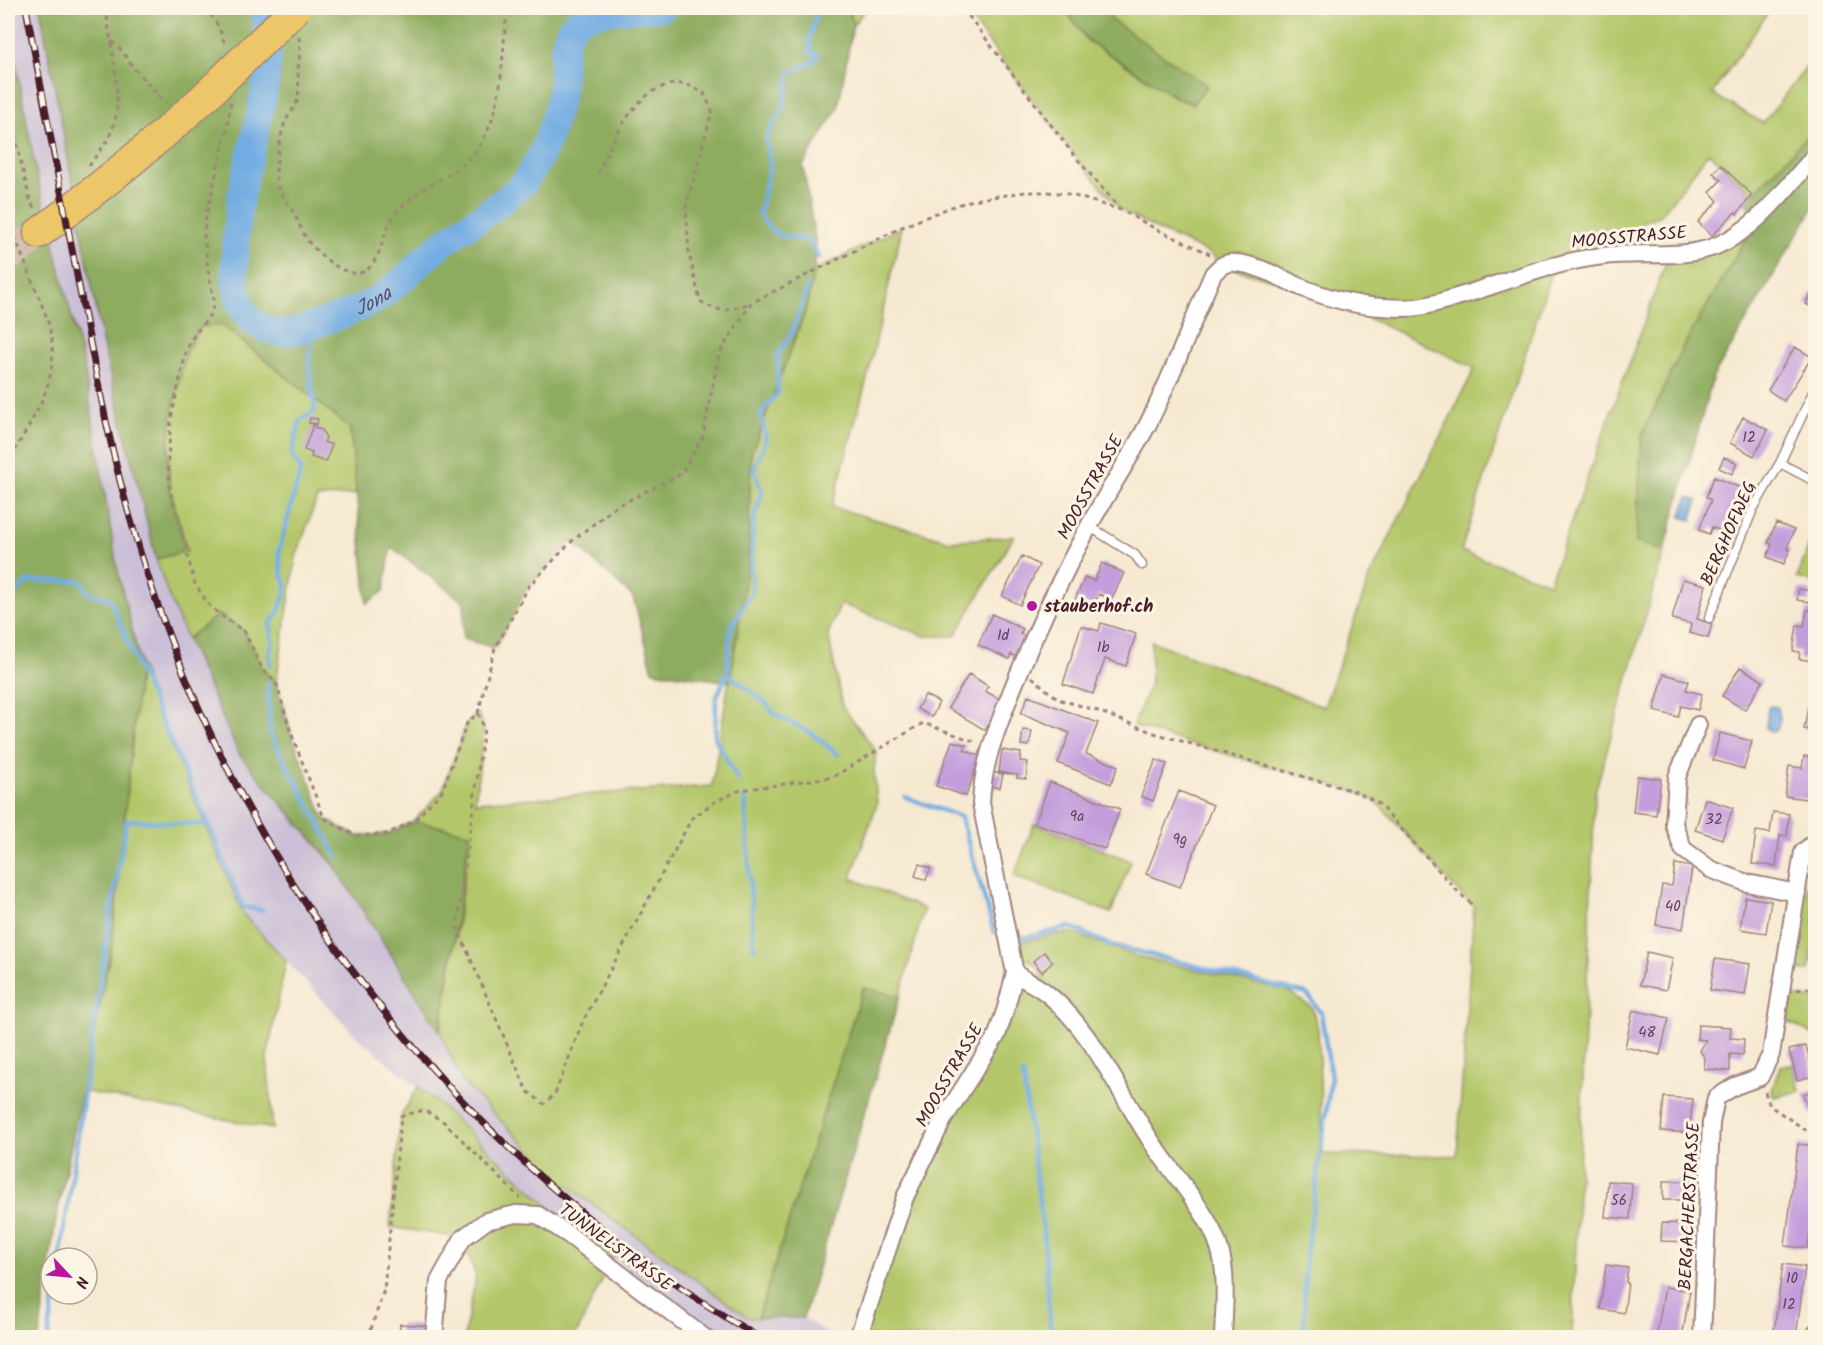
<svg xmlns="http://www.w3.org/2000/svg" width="1823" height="1345" font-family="Kalam,sans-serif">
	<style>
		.industrial { fill: #cabfd6 }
		.green { fill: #b3c76a; stroke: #7e734a; stroke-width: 1.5 }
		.forest { fill: #8eac5e; stroke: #6c6644; stroke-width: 1.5 }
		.water { fill: #71ace2; stroke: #5e6686; stroke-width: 1.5 }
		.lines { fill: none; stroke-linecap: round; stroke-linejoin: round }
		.stream { stroke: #71ace2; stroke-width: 4.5 }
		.river { stroke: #71ace2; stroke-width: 27 }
		.building { fill: #c39ddc }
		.highway-tunnel { stroke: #d4c1b0; stroke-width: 30; stroke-dasharray: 30 15; stroke-linecap: butt }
		.lane-casing { stroke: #a0847e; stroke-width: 11 }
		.street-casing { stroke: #a0847e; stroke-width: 20 }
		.highway-casing { stroke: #a0847e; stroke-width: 33 }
		.path { stroke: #a0847e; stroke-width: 3; stroke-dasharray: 4.5 4.5; stroke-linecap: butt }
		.lane { stroke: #fff; stroke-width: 8 }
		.street { stroke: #fff; stroke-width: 16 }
		.highway { stroke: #ecc669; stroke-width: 30 }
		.rail-casing { stroke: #4a1f2b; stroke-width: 7 }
		.rail { stroke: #fcf5e5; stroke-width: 4.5; stroke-dasharray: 14; stroke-linecap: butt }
		.highway-bridge-casing { stroke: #a0847e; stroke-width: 33; stroke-linecap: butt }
		.highway-bridge { stroke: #ecc669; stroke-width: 30 }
		.poi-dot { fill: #b5179e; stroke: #fcf5e5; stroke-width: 2 }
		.labels { text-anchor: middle; stroke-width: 6; stroke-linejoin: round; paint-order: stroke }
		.number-label { font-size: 15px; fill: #683e57 }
		.street-label { font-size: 18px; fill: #4a1f2b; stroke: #fcf5e5 }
		.poi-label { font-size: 18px; font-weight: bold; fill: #4a1f2b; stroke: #fcf5e5; text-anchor: start }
		.water-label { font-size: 20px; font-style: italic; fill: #58506b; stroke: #fcf5e5 }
	</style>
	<rect width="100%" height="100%" fill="#fcf5e5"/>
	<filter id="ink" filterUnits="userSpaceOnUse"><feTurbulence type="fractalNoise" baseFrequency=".0167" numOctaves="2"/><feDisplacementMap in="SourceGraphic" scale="12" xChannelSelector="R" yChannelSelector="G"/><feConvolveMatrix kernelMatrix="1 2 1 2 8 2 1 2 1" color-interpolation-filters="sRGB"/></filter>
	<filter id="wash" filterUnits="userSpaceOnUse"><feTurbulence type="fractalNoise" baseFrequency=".008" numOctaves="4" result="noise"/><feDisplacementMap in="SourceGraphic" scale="24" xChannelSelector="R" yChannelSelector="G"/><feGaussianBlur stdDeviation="1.35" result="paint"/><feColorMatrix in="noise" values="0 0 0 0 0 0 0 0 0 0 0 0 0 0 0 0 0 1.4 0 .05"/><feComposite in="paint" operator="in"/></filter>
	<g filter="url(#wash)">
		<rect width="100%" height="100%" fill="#f6e9d1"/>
		<path class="industrial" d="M8 8H40L103 345 156 559 168 594 239 754 335 866 440 1032 462 1081 557 1178 747 1317 803 1318 834 1337H721L563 1220 440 1105 354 1034 243 914 157 712 140 663 117 568 83 362 38 182 12 49 8 23Z"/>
		<path class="green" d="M849 8H1064L1087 40 1178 99 1193 104 1111 19 1107 8H1771L1712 94 1763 123 1815 56V128L1752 195 1709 152 1661 215 1642 222 1623 254 1554 265 1461 551 1549 583 1669 254 1688 253 1759 216 1683 347 1642 435 1636 541 1664 552 1595 792 1572 1337H858L905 1197 997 1035 1015 973 1046 992C1041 971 1041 964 1020 956L1018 943 1057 934 1073 933 1136 956 1288 991 1312 1008 1318 1029 1323 1154 1457 1156 1474 906 1460 894 1378 803 1357 792 1154 733 1133 725 1151 682V641L1324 707 1370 576 1475 368 1308 290 1221 265 1211 254 1156 229 1121 210 1073 154 968 15 866 9 853 25Z
			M902 227 870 367 832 507 950 541 1014 536 955 636H925L841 604 828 633 842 706 876 751 874 771 877 804 851 878 924 909 900 996 863 988 758 1318 747 1317 557 1178 462 1081 440 1032 457 927 470 833 414 821 442 791 467 723 478 713 484 728 475 802 712 786 748 564 751 454 805 312 814 271Z
			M222 325 350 428 357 494 317 498 296 557 276 682 263 670 219 614 187 639 168 594 156 559 187 551 170 490 168 459 171 419 184 360 187 349 200 327Z
			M1815 529V582L1797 578Z
			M140 663 157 712 243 914 286 961 267 1057 273 1129 82 1091 112 944Z
			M1034 824 1131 861 1111 913 1014 876Z
			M1815 850V936L1809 971 1793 970 1812 853Z
			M1791 996 1815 999V1035L1788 1022Z
			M1793 1065 1800 1091 1774 1097 1772 1090 1780 1066Z
			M418 1087 440 1105 563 1220 613 1257 575 1337H464L476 1277 463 1238 390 1227 401 1116Z"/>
		<path class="forest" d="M40 8H849L853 25 838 108 803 165 816 245 814 271 805 312 751 454 748 564 730 682 653 671 633 597 572 541 529 586 495 648 463 639 464 602 391 547 384 591 367 603 350 428 222 325 200 327 187 349 184 360 171 419 168 459 170 490 187 551 156 559 103 345Z
			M1064 8H1107L1111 19 1207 86 1193 104 1179 99 1087 40Z
			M8 23 38 182 83 362 117 568 140 663 112 944 55 1225 39 1338 8 1337Z
			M1815 128V205L1713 377 1664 552 1636 542 1642 435 1683 347 1759 216 1745 203Z
			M219 614 244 631 263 670 276 682 291 733 324 818 356 836 387 834 414 821 470 833 440 1032 335 866 239 754 187 639Z
			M863 988 900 996 803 1318H758Z"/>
		<path class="water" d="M1688 497 1698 501 1691 520 1681 517Z
			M1771 706 1777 707C1781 714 1781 724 1776 731H1770L1766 728 1768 708Z"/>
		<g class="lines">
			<path class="stream" d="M799 8 806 11 813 8 817 11 809 40 811 53 818 55 814 61 790 73 783 108 766 138 770 166 759 214C775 240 782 236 810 240L819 258
				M808 287 791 335 778 354V393L761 413 766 441 754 468 762 493 754 518 751 569 752 592 730 629 727 673 766 703 774 714 813 734 838 755
				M8 601 28 581H81L89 594 110 599 157 712 209 825 243 907 262 910
				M271 666 269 655 273 642 270 623 278 614 286 590V585L281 572 279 551 301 469 292 455 300 420 315 411 309 366 312 326
				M727 673 716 699 715 738 738 780
				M268 683 270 734 337 856
				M905 797 961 817 994 932
				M745 798 754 948
				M1019 939 1071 927 1108 944 1307 994 1321 1013 1331 1077 1305 1265 1304 1338
				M1023 1075 1044 1238 1051 1338
				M60 1258 110 916 127 820 209 825
				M48 1338 55 1294"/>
			<path class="river" id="s1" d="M263 8C278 67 255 128 243 186 239 204 237 222 236 240 234 259 234 281 239 299 247 326 273 338 300 330 324 322 349 314 372 302 397 288 416 265 438 247 462 227 492 213 515 191 529 180 538 162 545 146 552 127 559 105 562 85 564 66 560 44 572 27 586 7 640 9 663 8"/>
		</g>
		<g id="blocks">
			<path class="building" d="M1721 165 1752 195 1737 214 1735 212 1712 236 1698 222 1718 201 1710 192 1721 180 1713 173Z
				M1815 292V308L1806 304 1810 294 1814 296Z
				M1795 347 1812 357 1784 401 1768 390Z
				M1743 417 1768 430 1754 456 1730 443Z
				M310 418 318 419 317 424 309 423Z
				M313 425 316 426 315 428 322 430 326 438 324 442 332 445 326 462 311 457 312 453 304 450Z
				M1724 457 1737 463 1732 474 1719 468Z
				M1714 477 1741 488 1723 532 1712 527 1709 534 1699 530 1711 500 1706 497Z
				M1776 523 1794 530 1787 548 1790 549 1784 564 1767 557 1772 544 1768 543Z
				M1022 556 1039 565 1020 605 1002 596Z
				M1102 563 1124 573 1111 600 1099 594 1093 607 1075 599 1085 577 1094 581Z
				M1683 579 1706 585 1697 619 1712 624 1708 638 1689 633 1691 624 1672 619Z
				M1799 589 1811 591 1809 602 1797 600Z
				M1807 610 1815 611V661L1799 659 1800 652 1793 651 1797 625 1804 626Z
				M992 614 1023 629 1020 634 1027 637 1017 657 1011 654 1009 659 978 645Z
				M1101 623 1136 634 1126 666 1105 659 1093 694 1063 684 1081 626 1099 631Z
				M1740 667 1763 681 1745 710 1722 696Z
				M969 674 988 686 985 691 1003 701 985 730 948 708Z
				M1664 674 1689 681 1686 690 1702 694 1698 710 1681 706 1678 717 1654 711Z
				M1811 694H1815V731L1804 729Z
				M925 695 939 702 932 717 917 709Z
				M1028 696 1098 723 1086 754 1118 766 1111 784 1058 763 1070 733 1021 713Z
				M1023 730 1032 731 1029 746 1021 745Z
				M1720 733 1752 741 1744 769 1713 760Z
				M952 741 966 745 964 750 980 756 966 796 936 786Z
				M1002 750 1021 753 1020 761 1028 762 1026 779 1017 778 1018 775 999 772Z
				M1804 756 1815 758V776L1812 800 1785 796 1789 766 1802 768Z
				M1156 760 1167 764 1153 801 1141 796Z
				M990 772 1003 774 1000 788 987 786Z
				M1637 776 1661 779 1656 815 1633 812Z
				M1050 782 1120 809 1105 849 1035 823Z
				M1179 791 1213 805 1180 887 1146 874Z
				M1705 799 1733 808 1722 839 1695 830Z
				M1773 812 1789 814 1787 836 1780 835 1776 866 1752 864 1756 831 1770 833Z
				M919 864 931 868 926 880 915 876Z
				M1675 864 1692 867 1683 929 1656 925 1662 885 1672 886Z
				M1745 897 1771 901 1766 933 1740 929Z
				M1814 945H1815V963L1811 962Z
				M1044 952 1053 962 1042 972 1033 961Z
				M1647 952 1673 958 1666 990 1640 985Z
				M1715 959 1750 964 1745 995 1710 990Z
				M1633 1010 1669 1018 1660 1055 1625 1047Z
				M1698 1025 1731 1027 1730 1038 1744 1039 1743 1055 1730 1054V1071L1704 1069 1705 1058 1700 1051 1706 1040 1697 1039Z
				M1806 1046 1814 1076 1797 1080 1789 1050Z
				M1815 1090V1112L1810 1114 1803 1094Z
				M1664 1097 1693 1099 1689 1133 1661 1131Z
				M1798 1144 1815 1146V1185L1808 1248 1785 1246Z
				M1608 1181 1632 1183 1630 1219 1605 1217Z
				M1663 1181H1691V1200H1663Z
				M1662 1223 1691 1224 1690 1242 1661 1241Z
				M1783 1264 1805 1267 1796 1338H1773Z
				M1606 1265 1628 1268 1626 1282 1628 1283 1624 1313 1600 1309Z
				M1665 1287 1690 1291 1682 1338H1656Z
				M400 1324 429 1326V1338H399Z"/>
		</g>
	</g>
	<g filter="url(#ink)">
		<use href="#blocks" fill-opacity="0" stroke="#a0847e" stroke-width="1.5"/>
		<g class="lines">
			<path class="highway-tunnel" d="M8 256 39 233"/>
			<g class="lane-casing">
				<path id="lane" d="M1816 386 1780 463 1816 482
					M1089 526 1135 555 1142 565
					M1709 618 1753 509 1780 463"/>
			</g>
			<g class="street-casing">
				<path id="street" d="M1698 725 1677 777 1674 824 1683 849 1710 869 1747 883 1797 893
					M1015 973C1024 980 1036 985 1045 992 1091 1027 1121 1096 1153 1144 1173 1174 1209 1213 1219 1247 1228 1274 1224 1309 1223 1338
					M434 1338 439 1281 463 1238 486 1221 516 1214 538 1215 569 1235 705 1338
					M858 1338 905 1197 943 1120 997 1035 1006 1008 1015 973 981 803C983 761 997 729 1012 690 1034 635 1060 579 1089 526 1108 491 1130 458 1148 424 1173 375 1191 324 1213 274 1220 266 1225 262 1236 263 1261 265 1285 281 1308 290 1332 299 1358 306 1383 307 1398 308 1414 309 1428 305 1487 291 1542 263 1603 256 1640 251 1681 260 1716 246 1757 229 1787 187 1816 154
					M1702 1338 1711 1123 1716 1098 1735 1086 1760 1077 1771 1054 1803 852 1816 841
					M1815 1338 1816 1333"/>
			</g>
			<g class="highway-casing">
				<path id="highway" d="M39 233C97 190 153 145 207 95"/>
			</g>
			<path class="path" d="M204 8C215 18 221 30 225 45
				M964 8 968 15 1073 154 1121 210 1156 229 1212 255
				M299 37C301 48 299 59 298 69 298 80 300 90 297 101 295 108 290 113 286 120 280 134 273 172 278 187 281 195 288 203 292 210 298 220 302 233 309 242 320 256 352 285 369 268 380 257 382 240 388 227 392 217 399 209 407 202 438 174 467 176 487 132 505 94 501 49 508 8
				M112 41 123 52 132 66 166 104
				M8 99 20 159 31 204 35 208
				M231 102 227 129 206 216 204 234 208 270 214 300 213 307 210 315 193 337 187 349 184 360 171 419 168 459 170 490 195 584 208 604 219 614 244 631 263 670 276 682 291 733 324 818 356 836 387 834 414 821 442 791 467 723 478 713 495 648 529 586 572 541 615 507 681 474 703 436 719 354 751 303 902 227 951 207 973 200 1025 192H1048L1068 194 1121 210
				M89 166C97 154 107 143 112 130 125 98 109 41 106 8
				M598 173C613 140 638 80 683 84 690 85 698 90 704 93L712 111 686 207 689 253 700 301C722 315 727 310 751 303
				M8 220 47 318C65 377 36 412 8 462
				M1032 677 1049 692 1061 700 1095 710 1154 733 1357 792 1378 803 1460 894 1474 906
				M478 713 484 728 457 927 527 1091 544 1104 555 1094 583 1021 692 818 716 801 741 790 833 777 923 723 976 742
				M1797 990 1816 987
				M1765 1092 1770 1106 1816 1137
				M368 1338 384 1290 401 1116 424 1110 444 1122 520 1198"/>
			<use href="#lane" class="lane"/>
			<use href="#street" class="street"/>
			<use href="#highway" class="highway"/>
			<g class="rail-casing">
				<path id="rail" d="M26 8C44 99 61 190 78 281 94 361 108 442 131 521 227 862 455 1158 760 1338"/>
			</g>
			<use href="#rail" class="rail"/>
			<g class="highway-bridge-casing">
				<path id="highway-bridge" d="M207 95 296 8"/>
			</g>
			<use href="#highway-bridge" class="highway-bridge"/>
		</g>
	</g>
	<circle class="poi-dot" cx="1032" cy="606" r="6"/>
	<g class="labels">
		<g class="number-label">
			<text x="1749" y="442">12</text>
			<text x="1003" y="640">1d</text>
			<text x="1103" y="652">1b</text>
			<text x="1077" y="821">9a</text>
			<text x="1714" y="824">32</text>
			<text x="1180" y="844">9g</text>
			<text x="1673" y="911">40</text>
			<text x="1647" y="1037">48</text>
			<text x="1619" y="1205">56</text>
			<text x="1792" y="1283">10</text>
			<text x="1789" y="1309">12</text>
		</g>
		<g class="street-label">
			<text transform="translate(1629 237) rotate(-5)" y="6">MOOSSTRASSE</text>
			<text transform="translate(1090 487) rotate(-61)" y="6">MOOSSTRASSE</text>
			<text transform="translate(1728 533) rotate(-66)" y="6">BERGHOFWEG</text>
			<text transform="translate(949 1075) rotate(-60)" y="6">MOOSSTRASSE</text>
			<text transform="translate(1689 1206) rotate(-87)" y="6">BERGACHERSTRASSE</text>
			<text transform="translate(616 1247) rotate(36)" y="6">TUNNELSTRASSE</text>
		</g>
		<g class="poi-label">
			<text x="1044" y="612">stauberhof.ch</text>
		</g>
		<g class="water-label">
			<text dy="7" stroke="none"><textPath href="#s1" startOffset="450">Jona</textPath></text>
		</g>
	</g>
	<rect width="1823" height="1345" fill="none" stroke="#fcf5e5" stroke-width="30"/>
	<g transform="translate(69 1276) rotate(116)"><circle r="28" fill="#fcf5e5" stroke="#b59f9b" stroke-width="1.5"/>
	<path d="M0-4.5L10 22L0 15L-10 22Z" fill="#b5179e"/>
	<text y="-9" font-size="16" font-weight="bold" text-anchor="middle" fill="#4a1f2b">N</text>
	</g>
</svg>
